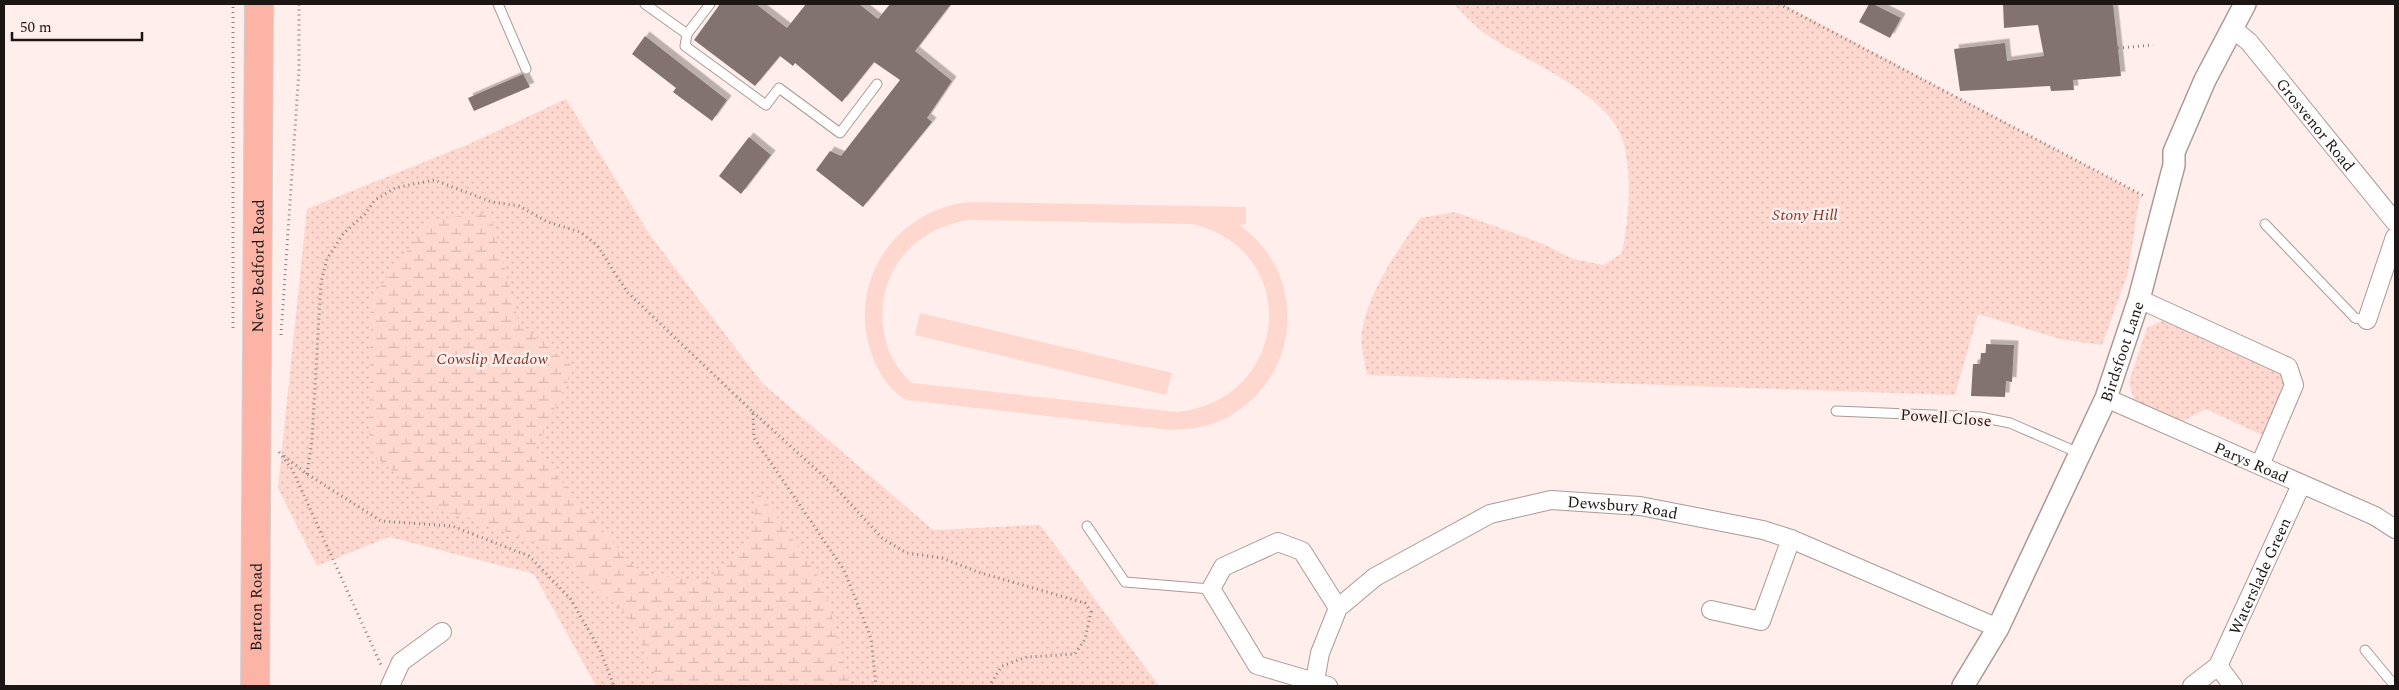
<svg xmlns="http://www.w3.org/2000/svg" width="2399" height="690" font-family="Spectral,serif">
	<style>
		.grass { fill: url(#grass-dots) }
		.wetland { fill: url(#wetland-marsh) }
		.pitch { fill: #fed7cf; fill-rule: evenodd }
		.building { fill: #827370; filter: url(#shadow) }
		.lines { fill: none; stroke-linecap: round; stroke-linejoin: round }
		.service-casing { stroke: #aa9a97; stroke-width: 11 }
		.minor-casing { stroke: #aa9a97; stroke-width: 20 }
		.tertiary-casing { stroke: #aa9a97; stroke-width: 24 }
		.trunk-casing { stroke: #d2d1d0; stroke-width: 30 }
		.path { stroke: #8a7f7c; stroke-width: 3; stroke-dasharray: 1 4; stroke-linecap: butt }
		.service { stroke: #fff; stroke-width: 9 }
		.minor { stroke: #fff; stroke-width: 18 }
		.tertiary { stroke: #fff; stroke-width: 21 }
		.trunk { stroke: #fcb4a6; stroke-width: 28 }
		.labels { text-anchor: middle; stroke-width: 5; stroke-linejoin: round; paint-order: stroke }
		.street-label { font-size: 16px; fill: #1c1715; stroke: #ffeeeb }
		.park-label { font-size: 16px; font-style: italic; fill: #823629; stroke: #ffeeeb }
	</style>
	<defs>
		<pattern id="grass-dots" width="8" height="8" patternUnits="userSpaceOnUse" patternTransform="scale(1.25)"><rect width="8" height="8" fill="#fed7cf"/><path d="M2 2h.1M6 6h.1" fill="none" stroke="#d9b8b1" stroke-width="1.8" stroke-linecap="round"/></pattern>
		<pattern id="wetland-marsh" width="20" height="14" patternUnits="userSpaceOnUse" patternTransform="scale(1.25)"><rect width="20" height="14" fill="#fed7cf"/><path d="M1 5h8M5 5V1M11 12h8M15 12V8" fill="none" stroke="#d9b8b1"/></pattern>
		<filter id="shadow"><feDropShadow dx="4.5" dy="-4.5" stdDeviation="0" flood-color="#0004"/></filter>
	</defs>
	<rect width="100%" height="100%" fill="#ffeeeb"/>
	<path class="grass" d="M1454 4H1783L2140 194 2128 273 2102 345 2064 340 1978 314 1955 395 1367 375C1365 362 1360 345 1362 332 1368 291 1397 252 1420 218L1455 212 1541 243 1573 259 1604 265 1622 253C1629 217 1632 179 1624 144 1612 95 1528 62 1490 37 1477 29 1465 15 1454 4Z
		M566 99 650 235 762 383 933 530 1040 525 1159 686H596L534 574 389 537 317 566 278 488 307 209 469 144Z
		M2166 319 2277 368 2286 384 2264 436 2206 409 2181 422 2135 403 2129 382 2147 328Z"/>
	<path class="wetland" d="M490 212 519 323 574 368 535 450 639 573 705 582 750 542 758 490 823 583 850 686H661L626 613 542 544 437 508 369 451 371 299 431 220Z"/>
	<path class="pitch" d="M972 202 1246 207V224L1239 225C1311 275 1301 382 1222 420 1205 428 1188 429 1170 430L907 400C888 390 876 369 870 349 848 278 899 207 972 202ZM970 220 1193 224C1304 251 1289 401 1177 412L912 383C895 368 885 348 883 326 877 270 916 227 970 220Z
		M920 313 1172 373 1166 395 915 335Z"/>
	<path class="building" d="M720 4H756L787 28 806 4H859L878 19 890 4H951L915 51 952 81 927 118 932 122 863 207 816 170 830 151 841 156 900 80 874 62 842 102 795 63 793 66 780 56 755 86 694 40Z
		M1869 4H1873L1901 18 1890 38 1859 22Z
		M2003 4H2113L2121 76 2073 80 2074 90 2051 91 2050 86 1960 91 1954 49 2005 43 2007 61 2044 56 2038 25 2004 28Z
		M645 36 727 100 712 121 673 92 676 88 632 54Z
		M523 74 530 87 474 111 468 98Z
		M749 137 771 155 741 194 719 176Z
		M1986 344 2014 345 2012 382 2006 381 2005 397 1971 396 1973 364H1980L1981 353H1986Z"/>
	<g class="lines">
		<g class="service-casing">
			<path id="service" d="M498 4 526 69
				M645 4 687 34 710 4
				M687 34 685 46 766 105 779 88 840 133 877 84
				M2265 224 2355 318 2367 320
				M1836 411 1980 417 2010 423 2079 453
				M1087 526 1125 582 1211 589
				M2365 650 2395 686"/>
		</g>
		<g class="minor-casing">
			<g id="minor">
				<path id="s1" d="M2232 28 2249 42 2395 222"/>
				<path d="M2139 299 2288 367 2294 385 2260 465"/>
				<path d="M2367 320 2395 237"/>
				<path id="s2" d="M2106 398 2375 516 2395 529"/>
				<path d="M1711 610 1761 621 1791 539"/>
				<path d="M2218 666 2233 686"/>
				<path d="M390 686 401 662 442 632"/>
				<path id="s3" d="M1314 686 1320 653 1338 608 1375 577 1490 514 1551 500 1640 506 1763 530 1791 539 1998 628"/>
				<path d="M1328 686 1257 665 1211 589 1223 567 1278 542 1302 551 1338 608"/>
				<path id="s4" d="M2192 686 2218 666 2301 485"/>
			</g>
		</g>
		<g class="tertiary-casing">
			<g id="tertiary">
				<path id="s5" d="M1963 686 1998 628 2106 398 2139 299 2174 165V152L2205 80 2245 4"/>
			</g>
		</g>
		<g class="trunk-casing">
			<g id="trunk">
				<path id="s6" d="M255 686 259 4"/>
			</g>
		</g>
		<path class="path" d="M1779 4 2146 197
			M2118 48 2153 45
			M233 328V4
			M281 335 299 70V4
			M753 412 831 483 883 539 907 553 942 558 981 573 1085 603 1091 612 1085 639 1075 654 1027 657 1002 666 989 686
			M279 452 292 469 381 665
			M284 456 307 474 381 521 452 526 529 556 570 598 600 650 614 686
			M307 474 312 440 321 282 327 259 343 234 365 214 375 200 395 188 434 180 492 202 519 206 548 222 580 232 597 245 627 292 753 412 754 438 844 570 871 638 876 686"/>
		<use href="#service" class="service"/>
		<use href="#minor" class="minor"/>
		<use href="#tertiary" class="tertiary"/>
		<use href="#trunk" class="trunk"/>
	</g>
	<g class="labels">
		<g class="street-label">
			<text dy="6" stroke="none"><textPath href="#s1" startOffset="128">Grosvenor Road</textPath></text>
			<text dy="6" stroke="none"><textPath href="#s6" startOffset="420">New Bedford Road</textPath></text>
			<text dy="6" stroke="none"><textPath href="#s5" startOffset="371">Birdsfoot Lane</textPath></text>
			<text transform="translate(1946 417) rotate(4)" y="6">Powell Close</text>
			<text dy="6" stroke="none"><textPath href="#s2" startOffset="159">Parys Road</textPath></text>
			<text dy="6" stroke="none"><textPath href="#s3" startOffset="396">Dewsbury Road</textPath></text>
			<text dy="6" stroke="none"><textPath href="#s4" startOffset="132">Waterslade Green</textPath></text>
			<text dy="6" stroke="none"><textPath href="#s6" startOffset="79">Barton Road</textPath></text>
		</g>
		<g class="park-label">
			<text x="1805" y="220">Stony Hill</text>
			<text x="492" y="364">Cowslip Meadow</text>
		</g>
	</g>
	<rect width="2399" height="690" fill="none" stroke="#1c1715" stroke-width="10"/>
	<path d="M12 32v8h130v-8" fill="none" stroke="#1c1715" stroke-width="2.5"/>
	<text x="20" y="32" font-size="15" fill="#1c1715" stroke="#ffeeeb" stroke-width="4" paint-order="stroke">50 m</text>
</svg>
